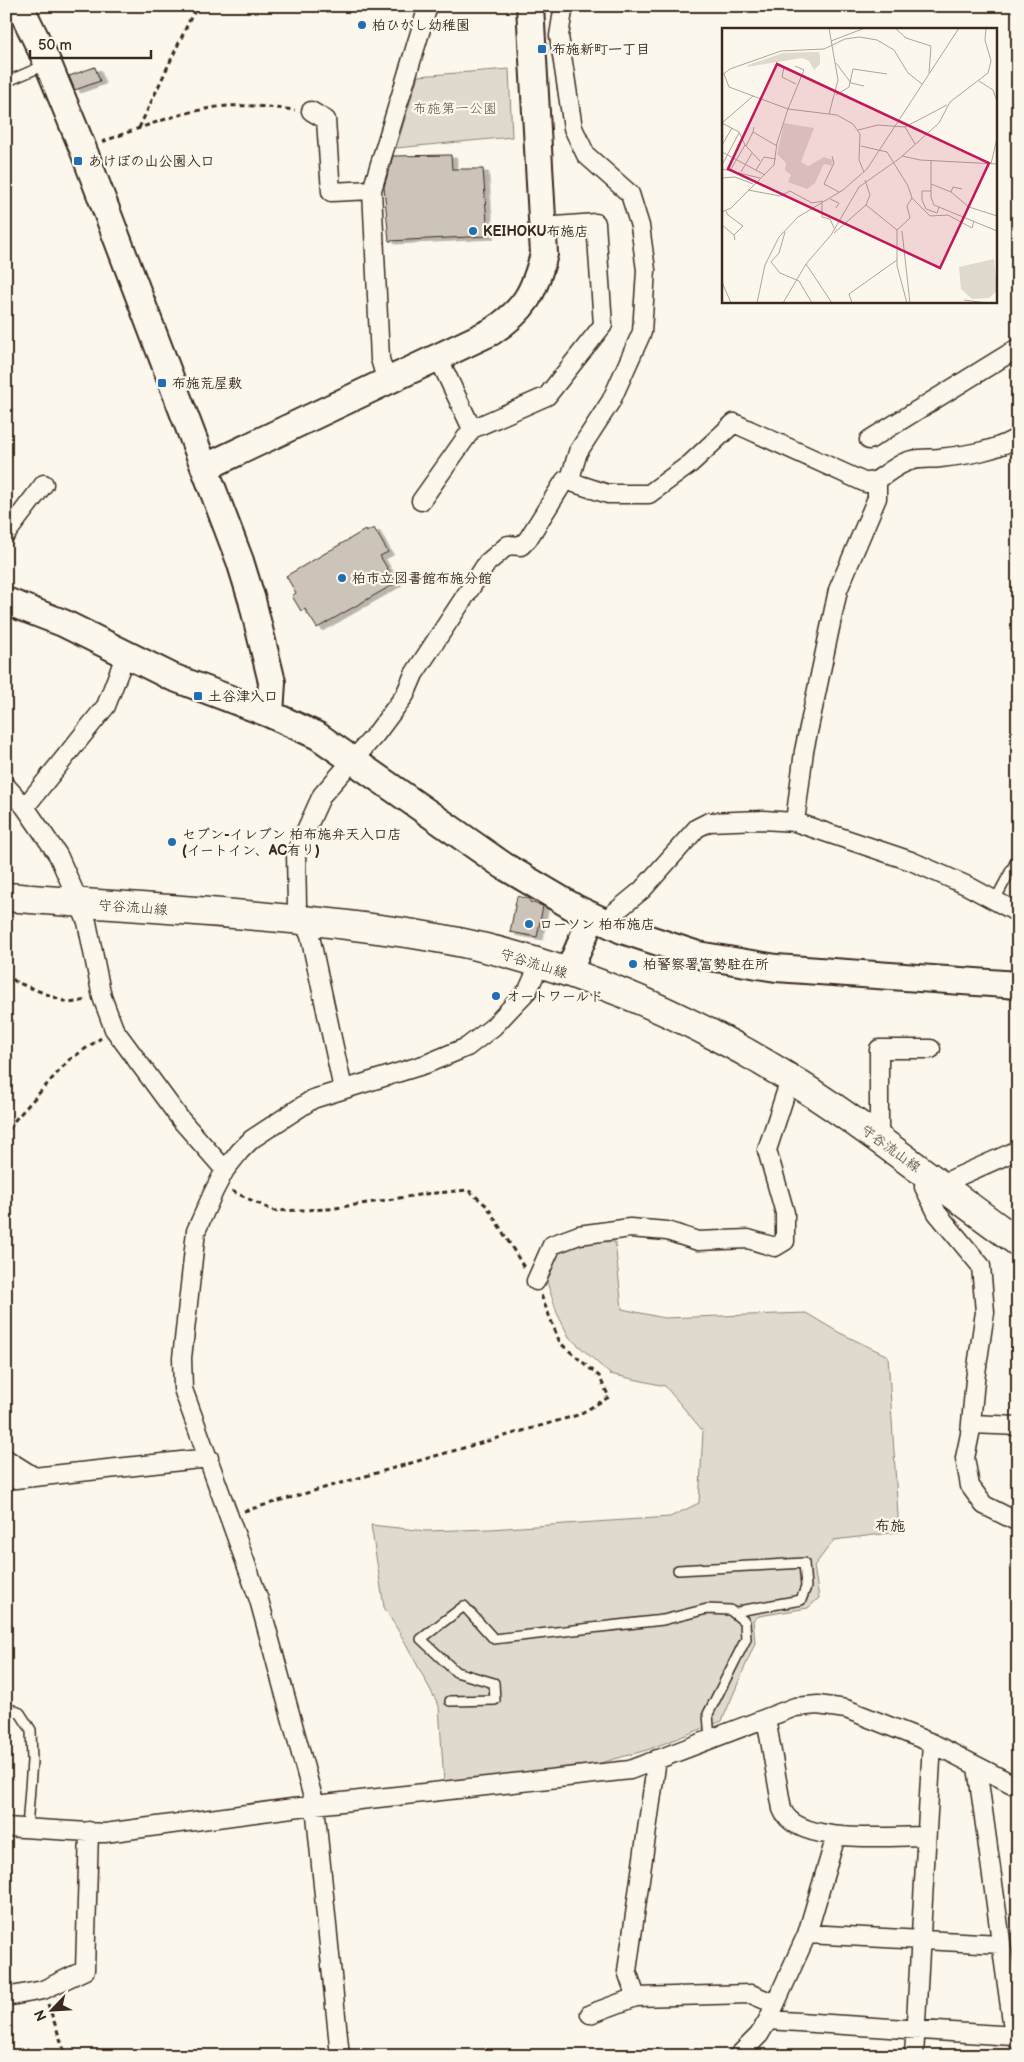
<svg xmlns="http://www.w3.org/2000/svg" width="1024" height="2062" font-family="'Balsamiq Sans','Klee One',sans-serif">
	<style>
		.green { fill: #dfd9ce; stroke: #8d8276 }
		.building { fill: #ccc4b9; stroke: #3b2a1e; filter: url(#shadow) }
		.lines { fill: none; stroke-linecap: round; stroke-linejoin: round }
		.lane-casing { stroke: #3b2a1e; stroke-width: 12 }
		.street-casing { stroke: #3b2a1e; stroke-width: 21 }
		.secondary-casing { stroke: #3b2a1e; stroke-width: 30 }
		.primary-casing { stroke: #3b2a1e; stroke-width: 31 }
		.path { stroke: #3b2a1e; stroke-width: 3; stroke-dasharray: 5 4; stroke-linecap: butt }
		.lane { stroke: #fbf7ec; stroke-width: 9 }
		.street { stroke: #fbf7ec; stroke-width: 18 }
		.secondary { stroke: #fbf7ec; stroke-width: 26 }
		.primary { stroke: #fbf7ec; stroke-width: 28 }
		.poi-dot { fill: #1f6fb2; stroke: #fbf7ec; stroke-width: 2 }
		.labels { text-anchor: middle; stroke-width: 4.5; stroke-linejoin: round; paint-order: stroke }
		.poi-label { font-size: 14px; font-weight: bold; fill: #3b2a1e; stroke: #fbf7ec; text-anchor: start }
		.park-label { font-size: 14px; fill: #64564a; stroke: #fbf7ec }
		.street-label { font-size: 14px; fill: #3b2a1e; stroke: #fbf7ec }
		.neighbourhood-label { font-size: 15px; font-weight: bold; fill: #3b2a1e; stroke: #fbf7ec }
		.inset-road { fill: none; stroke: #aea59a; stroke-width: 1 }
		.view { fill: #c2185b; fill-opacity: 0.15; stroke: #c2185b; stroke-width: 2.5 }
		.inset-edge { fill: none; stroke: #3b2a1e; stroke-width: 2.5 }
	</style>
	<defs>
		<filter id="shadow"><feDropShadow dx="5.5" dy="3" stdDeviation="0" flood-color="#0004"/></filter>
	</defs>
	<rect width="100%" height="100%" fill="#fbf7ec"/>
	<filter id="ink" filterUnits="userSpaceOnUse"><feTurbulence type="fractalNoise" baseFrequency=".02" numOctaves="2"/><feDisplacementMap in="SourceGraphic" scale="10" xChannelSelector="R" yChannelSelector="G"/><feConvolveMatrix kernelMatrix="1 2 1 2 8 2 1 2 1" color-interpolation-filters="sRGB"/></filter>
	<g filter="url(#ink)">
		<path class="green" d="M509 69 512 137 396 148 418 76Z
			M591 1241 615 1242 622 1309 664 1318 806 1313 838 1332 888 1356 899 1532 834 1540 814 1566 819 1598 808 1608 759 1616 753 1620 755 1643 722 1721 647 1750 593 1765 444 1783 439 1706 405 1642 384 1607 371 1525 426 1531 490 1529 670 1517 699 1503 703 1431 665 1386 610 1374 569 1337 557 1313 546 1279 557 1254Z"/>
		<path class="building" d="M95 67 100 81 75 90 69 76Z
			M451 155 452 169H483L488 236 389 241 384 187 393 156Z
			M374 528 388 552 380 556 396 583 317 628 305 609 301 611 292 596 296 593 286 576 365 530 366 532Z
			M517 896 530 899V902L543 906 537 937 510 932Z"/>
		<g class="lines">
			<g class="lane-casing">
				<path id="lane" d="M6 82 45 65
					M995 900 1018 857
					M678 1570 804 1563 806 1587 801 1600 744 1610 735 1614
					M450 1701 495 1700 494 1683 456 1672 421 1639 464 1606 494 1639 663 1620 707 1609 730 1610 745 1622 746 1639 708 1714 710 1739
					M6 1707 20 1713 31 1730 32 1761 27 1828"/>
			</g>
			<g class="street-casing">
				<path id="street" d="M566 6 563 11 559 36 573 128 586 155 630 194 640 226 646 270 642 332 611 401 578 452 569 482
					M311 111 326 120 331 192 372 190 428 6
					M372 190 380 359 387 382
					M438 357 472 429 547 396 603 325 596 223 542 227
					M869 440 1018 348
					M421 501 472 429
					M6 534 44 484
					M6 786 25 807 58 855 74 891 87 922 102 997 114 1029 181 1120 225 1170
					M25 807 106 706 126 654
					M795 822 804 751 838 590 877 498V480C888 473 900 462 913 460 922 458 932 459 940 458 966 455 996 451 1018 437
					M603 922 642 890 697 828 709 822 763 820 795 822 911 861 968 886 1018 913
					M343 1089 310 936 297 906 296 852 322 795 376 734 405 695 414 674 487 563 508 545 521 546 528 539 565 480 608 494H649L690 464 734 423 866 483 877 480
					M879 1140V1049H931
					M930 1177 924 1187 937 1213 981 1266 985 1312 975 1380 970 1434 965 1458 970 1486 984 1505 1018 1522
					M939 1185 1018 1150
					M536 1281 552 1245 579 1235 630 1228 667 1231 698 1241 748 1239 775 1247 785 1241V1213L767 1150 786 1092 793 1080
					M971 1424 1018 1426
					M6 1459 33 1476
					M6 1480 209 1458
					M766 1718 782 1809C796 1846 892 1836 926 1836
					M977 1767 1014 2036 1018 2041
					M6 1827 105 1833 315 1805 259 1600 183 1389 182 1358 196 1231 214 1191 225 1170 240 1151 252 1139 313 1099 426 1064 467 1047 493 1027 528 990 540 963
					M807 1934 1000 1944
					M6 1997 43 1990 85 1970 89 1831
					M636 1997 751 1994 775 2004
					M590 2014 636 1997 627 1971 657 1759
					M768 2020 1014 2036
					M340 2056 315 1805 630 1770 795 1707 818 1705 846 1709 932 1743 1018 1787
					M738 2056 759 2035 768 2020 807 1934 836 1836
					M914 2056 932 1743"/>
			</g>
			<g class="secondary-casing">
				<path id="secondary" d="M20 6 48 64 83 149 240 561 252 600 272 682 270 714
					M206 467 491 332C525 310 534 293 544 254L530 6
					M6 601 63 623 172 677 270 714 318 736 504 866 575 908 622 930 698 955 776 968 1018 985
					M568 973 592 917"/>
			</g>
			<g class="primary-casing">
				<path id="primary" d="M6 897C114 906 222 911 330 923 390 930 451 938 509 954 582 974 655 1004 723 1040 829 1095 921 1173 1018 1242"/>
			</g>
			<path class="path" d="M139 128 191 17 199 6
				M102 142C137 129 174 114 211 108 239 103 268 107 295 110
				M6 973 16 982 69 1003 87 1000
				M6 1137 14 1121 69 1060 101 1038
				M232 1191 274 1211 329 1209 425 1194 468 1190 487 1206 525 1269
				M244 1511 578 1415 609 1397 599 1376 560 1343 541 1295
				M48 2004 66 2056"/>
			<use href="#lane" class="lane"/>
			<use href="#street" class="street"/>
			<use href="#secondary" class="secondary"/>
			<use href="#primary" class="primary"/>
		</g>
	</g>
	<g class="poi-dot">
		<circle cx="362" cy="25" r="5"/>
		<rect x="537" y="44" width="10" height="10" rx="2.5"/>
		<rect x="73" y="156" width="10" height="10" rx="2.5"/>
		<circle cx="473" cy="231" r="5"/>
		<rect x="157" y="378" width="10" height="10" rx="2.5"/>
		<circle cx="342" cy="578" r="5"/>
		<rect x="193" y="691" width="10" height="10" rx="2.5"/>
		<circle cx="172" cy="842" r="5"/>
		<circle cx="529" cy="924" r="5"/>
		<circle cx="633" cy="964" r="5"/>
		<circle cx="496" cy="996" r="5"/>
	</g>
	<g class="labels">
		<g class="poi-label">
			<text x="372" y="30">柏ひがし幼稚園</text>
			<text x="552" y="54">布施新町一丁目</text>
			<text x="88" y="166">あけぼの山公園入口</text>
			<text x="483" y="236">KEIHOKU布施店</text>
			<text x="172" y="388">布施荒屋敷</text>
			<text x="352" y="583">柏市立図書館布施分館</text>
			<text x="208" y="701">土谷津入口</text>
			<text x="182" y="839">セブン-イレブン 柏布施弁天入口店<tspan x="182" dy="16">(イートイン、AC有り)</tspan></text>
			<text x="539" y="929">ローソン 柏布施店</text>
			<text x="643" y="969">柏警察署富勢駐在所</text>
			<text x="506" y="1001">オートワールド</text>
		</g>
		<g class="park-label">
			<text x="455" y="113">布施第一公園</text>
		</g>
		<g class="street-label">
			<text transform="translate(133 907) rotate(4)" y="5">守谷流山線</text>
			<text transform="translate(534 963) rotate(17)" y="5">守谷流山線</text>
			<text transform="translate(891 1148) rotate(36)" y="5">守谷流山線</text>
		</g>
		<g class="neighbourhood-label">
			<text x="890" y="1531">布施</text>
		</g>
	</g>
	<g transform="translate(722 28)">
		<rect width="275" height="275" fill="#fbf7ec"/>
		<path d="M90 24H97L98 28V36L92 42 87 33 80 30 25 39 26 37 61 25ZM62 95 92 100 79 134 86 138 102 129 111 132 110 138 102 136 93 155 85 161 66 154 69 147 63 142 64 135 55 126ZM272 231 275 263 267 270 250 271 239 261 237 239Z" fill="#dfd9ce"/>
		<path class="inset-road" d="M173 0 184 10 209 18 207 45M109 13 143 0M114 35 129 55 142 58M73 38 82 42 66 81 115 87 131 96 138 106 137 132 142 144M62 39 60 49 74 56M0 47 8 41 59 23 102 21 123 11 137 9 155 12 172 22 186 45 200 56M257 53 271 62 275 73M114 67 127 59 131 41 165 46M107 86 116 52 107 0M0 95 17 104 23 117 38 133M0 95 31 68M32 99 31 104 55 118M183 99 193 116M136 102 156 97 183 99 225 77M0 117 10 100M24 118 31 104M139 118 165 124 186 158 190 170 185 178 188 190 175 202M0 124 43 147M110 128 112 135 102 156 117 164M180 128 198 132 275 136M209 133V169L212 177 275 203M269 136 275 110M0 137 17 105M0 141 38 150M9 141 23 117M34 142 42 129 54 131M19 144 30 125M0 150 13 149 31 156M209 156 229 164M240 161 231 159 229 164 247 179 275 188M26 162 58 168 68 163 90 175 101 173M209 163H200V172L204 181 215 185 217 179M190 170 208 188 226 187 250 200 252 193M108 171 117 175 114 180M100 175V189L108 191 112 200M144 177 175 202V238L185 275M4 183 6 187 21 198 12 207 13 212M0 184 9 180 52 137 55 115 66 81 7 59 2 46M0 197 12 207M180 203 188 275M63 204 57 225 49 234 58 245 77 253 90 275M112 205 144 177 148 167 143 152M84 236 110 275M0 254 9 275M242 272 265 275M35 275 43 237 57 209 76 189 121 162 145 141 237 0M61 275 84 236 109 207 137 159 178 130 217 95 228 74 266 45 269 33 263 12 264 0M130 275 127 266 175 232"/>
		<path class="view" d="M55 36 267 135 218 240 6 141Z"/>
		<rect width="275" height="275" class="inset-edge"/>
	</g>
	<rect width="1024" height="2062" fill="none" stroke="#fbf7ec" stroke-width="25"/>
	<rect x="12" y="12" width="999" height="2037" fill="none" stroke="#3b2a1e" stroke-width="2" filter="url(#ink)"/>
	<g transform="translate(52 2010) rotate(245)" stroke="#fbf7ec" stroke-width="4" paint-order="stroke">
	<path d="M0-4L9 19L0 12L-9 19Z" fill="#3b2a1e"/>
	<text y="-8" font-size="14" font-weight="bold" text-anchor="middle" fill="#3b2a1e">N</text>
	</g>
	<path d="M30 50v8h121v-8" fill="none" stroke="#3b2a1e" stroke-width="2.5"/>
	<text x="38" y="50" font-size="15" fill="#3b2a1e" stroke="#fbf7ec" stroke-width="4" paint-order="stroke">50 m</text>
</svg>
